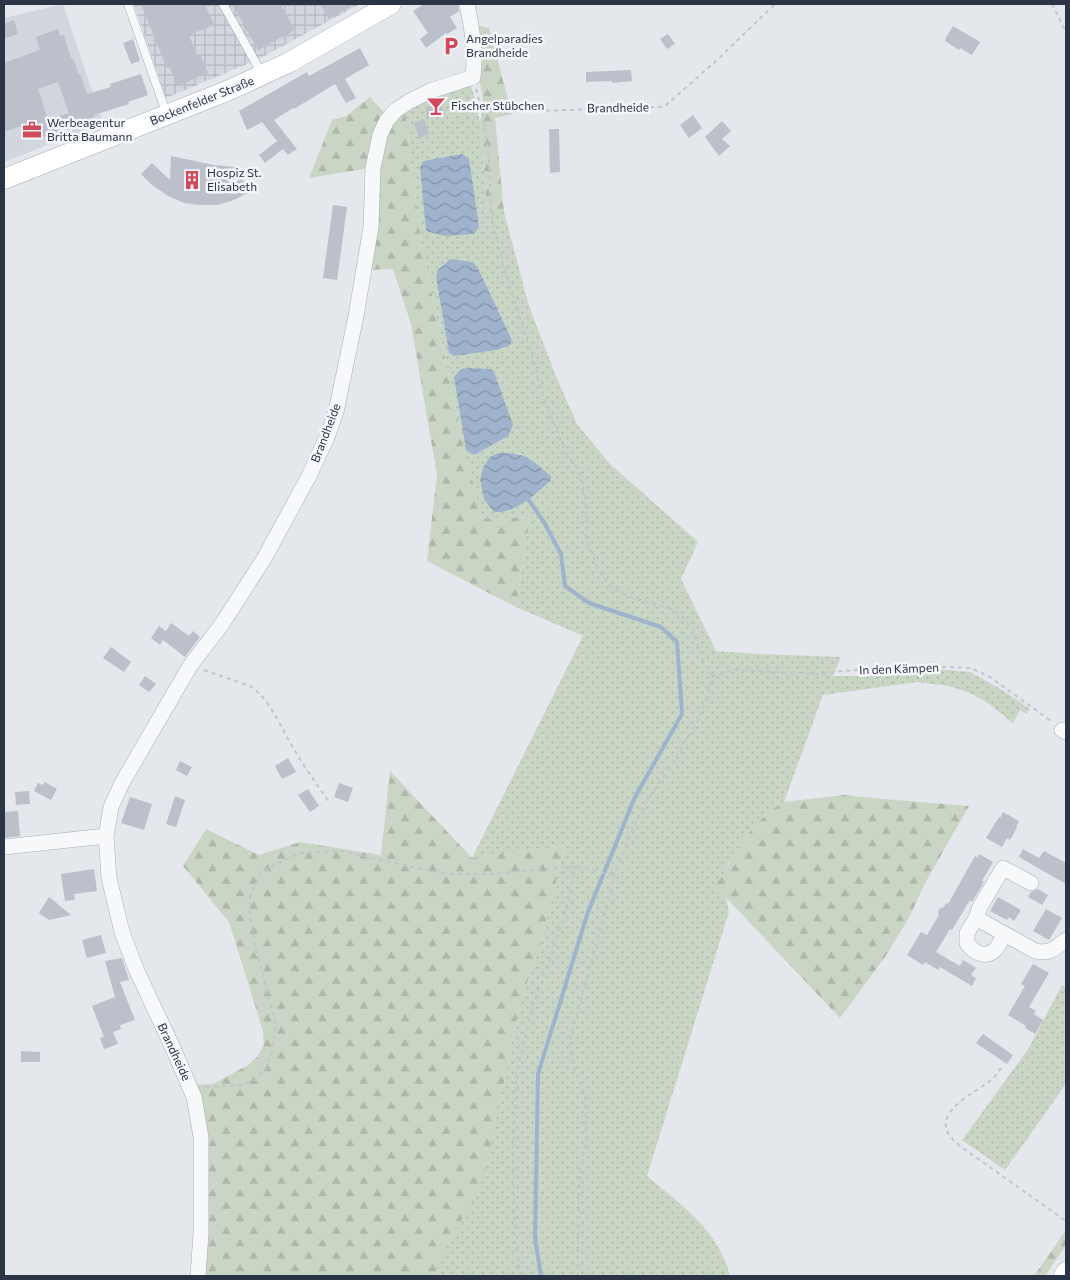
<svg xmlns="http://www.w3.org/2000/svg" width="1070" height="1280" font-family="Commissioner,sans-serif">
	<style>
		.built { fill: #d2d6de }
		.industrial { fill: url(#industrial-grid) }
		.green { fill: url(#green-dots); fill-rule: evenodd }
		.forest { fill: url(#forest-firs) }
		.water { fill: url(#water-waves) }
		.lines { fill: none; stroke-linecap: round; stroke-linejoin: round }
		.stream { stroke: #9fb4cc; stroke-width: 4 }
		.building { fill: #bbc0ca; fill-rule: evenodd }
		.lane-casing { stroke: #a9aeb7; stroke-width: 9 }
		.street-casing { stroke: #a9aeb7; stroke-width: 16 }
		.secondary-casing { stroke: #a9aeb7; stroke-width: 21 }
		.path { stroke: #c2c5cb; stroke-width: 2; stroke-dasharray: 4 4; stroke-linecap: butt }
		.lane { stroke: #f7f8fa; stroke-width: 8 }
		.street { stroke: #f7f8fa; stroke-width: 15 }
		.secondary { stroke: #fff; stroke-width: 20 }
		.labels { text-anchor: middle; stroke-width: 5; stroke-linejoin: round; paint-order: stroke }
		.poi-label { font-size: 12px; fill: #2b3445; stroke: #f4f6f9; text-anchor: start }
		.street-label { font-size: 12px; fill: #2b3445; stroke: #f4f6f9 }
	</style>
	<defs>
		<pattern id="industrial-grid" width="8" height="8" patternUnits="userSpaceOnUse" patternTransform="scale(1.25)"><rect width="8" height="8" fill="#d2d6de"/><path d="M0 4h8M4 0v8" fill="none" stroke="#b4b8c0"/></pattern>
		<pattern id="green-dots" width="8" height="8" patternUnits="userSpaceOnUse" patternTransform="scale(1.25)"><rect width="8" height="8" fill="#c9d6c5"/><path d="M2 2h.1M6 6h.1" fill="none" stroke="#adb8ab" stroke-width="1.8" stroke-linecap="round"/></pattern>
		<pattern id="forest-firs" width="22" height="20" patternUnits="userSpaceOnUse" patternTransform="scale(1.25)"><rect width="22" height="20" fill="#c9d6c5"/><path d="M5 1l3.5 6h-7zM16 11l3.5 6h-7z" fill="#adb8ab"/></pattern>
		<pattern id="water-waves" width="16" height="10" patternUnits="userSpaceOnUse" patternTransform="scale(1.25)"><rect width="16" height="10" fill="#9fb4cc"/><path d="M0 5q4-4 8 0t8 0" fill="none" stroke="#8293a7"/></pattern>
	</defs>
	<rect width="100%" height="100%" fill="#e4e7ec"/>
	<path class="built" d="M63 4 103 123 4 162V18Z"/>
	<path class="industrial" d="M134 4H360L259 59 166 98Z"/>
	<path class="green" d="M470 81 480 122 487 212H504L529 306 555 374 577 424 609 463 698 542 681 579 716 651 759 654 841 657 833 676H863L936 669 970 672 1002 690 1030 709 1027 714 1020 710 1013 723 985 701 970 693 948 686 917 682 823 695 784 802 771 810 729 863 723 876 715 885 726 898 729 912 647 1176C682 1206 718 1229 730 1276H434L500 1103 519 1007 542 938 565 846 472 858 583 636 516 607 530 517 483 519 465 454 421 242 405 108ZM452 259C456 260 470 261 472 262 475 263 476 266 478 268L512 340 497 350 454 356 449 353 436 277ZM498 453 520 454 541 490 519 505 505 512Z
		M1062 985 1066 988V1084L1005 1170 962 1140 1027 1051Z"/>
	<path class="forest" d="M476 25 489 28 512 114 495 118 504 212H487L480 122 484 107 478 70Z
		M370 97 385 114 370 168 309 178 332 120 346 116Z
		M405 108 421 242 465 454 483 519 530 517 516 607 427 561 437 475 411 324 393 269 367 270 383 133Z
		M390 771 472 858 565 846 542 938 519 1007 500 1103 482 1182 442 1256 434 1276H203L196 1085 213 1084 248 1065 257 1057 261 1050 264 1044 263 1031 229 922 183 866 206 829 259 855 300 842 381 855Z
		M844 795 884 799 969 806 925 883 909 918 885 957 840 1018 714 885 723 876 729 864 741 843 753 828 771 810 784 802Z
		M1066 1230V1245L1045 1276H1034Z"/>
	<path class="water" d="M462 154 469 159 479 227 474 234 445 236 426 231 420 167 424 161Z
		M452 259C456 260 470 261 472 262 475 263 476 266 478 268L512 340 510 345 497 350 454 356 449 353 436 277 438 270 449 260Z
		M468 368 491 369 494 372 513 425 508 436 476 454H472L466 450 454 377 461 369Z
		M498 453C527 453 529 458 551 476V480C539 492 523 505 507 511 503 512 498 512 494 512L484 499 480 479 484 466 490 457Z"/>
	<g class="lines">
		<path class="stream" d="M528 499 544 522 561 554 565 586 589 603 661 627 677 642 682 714 635 797 588 912 538 1074 535 1238 541 1276"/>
	</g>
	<path class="building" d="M141 4H205L214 25 189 35 197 56 200 54 208 73 177 86 170 67 167 68Z
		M232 4H280L295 30 258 50Z
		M320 4H356L329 19Z
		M424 4H458L459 11 450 17 457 28 447 34 446 33 426 48 420 39 428 33 413 11Z
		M14 20 18 34 4 39V24Z
		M953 26 980 42 972 55 960 48 959 50 945 41 946 39H945Z
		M58 29 60 36 64 35 71 59 73 58 79 75 80 74 87 94 111 87 110 84 141 74 148 95 128 102 129 104 94 115 95 117 57 129 58 132 43 137V135L32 138 31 136 29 137 24 125 4 132V63L40 50 36 37ZM58 82 69 113 50 119 49 116 47 117 38 89Z
		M668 34 675 44 667 49 660 39Z
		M133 39 140 61 131 64 123 43Z
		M360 48 369 65 345 79 356 98 346 103 335 84 294 109 293 108 274 120 297 149 288 155 283 149 265 163 259 155 277 141 262 122 247 130 239 111 307 72 309 76Z
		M631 70 632 81 612 83V81L586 82V72Z
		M441 102 444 113 428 118 425 108Z
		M693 115 702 128 689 138 680 125Z
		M424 119 429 134 419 138 414 123Z
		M722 121 731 131 722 139 730 146 719 156 705 137Z
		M549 129H559L560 172 550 173Z
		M171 156 214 165 236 167 232 183 242 179 250 192 234 200 218 205H199L184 203 168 196 152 185 141 174 152 163 170 180Z
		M333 205 347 207 337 280 323 278Z
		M171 623 189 636 193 631 200 637 185 657 163 640 160 645 151 638 159 626 166 631Z
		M111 647 131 662 124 672 103 658Z
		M145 676 156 684 149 692 139 685Z
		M288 758 296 772 282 779 275 766Z
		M180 761 192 767 187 776 176 770Z
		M45 782 57 789 51 800 34 791 38 783 43 785Z
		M339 783 353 788 348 802 334 797Z
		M308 789 319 806 310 812 298 795Z
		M29 791 30 804 16 805 15 792Z
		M175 796 185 800 176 827 166 824Z
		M130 797 152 804 144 830 121 823Z
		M18 811 20 836 5 838 4 812Z
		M1003 812 1019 821 1016 827 1017 828 1010 840 1007 838 1002 847 986 838 999 817 1000 818Z
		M1023 849 1039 858 1044 851 1066 863V884L1019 857Z
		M979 854 993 862 982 881 984 882 972 902 970 900 952 930 950 929 936 952 960 966 963 960 976 968 971 975 976 978 972 986 940 967 938 970 925 962 923 965 907 955 921 932 927 935 939 915 938 913 939 909 944 907 946 903 948 904 975 856 977 858Z
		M94 869 97 891 74 894 75 900 65 901 61 874Z
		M1038 889 1048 895 1042 905 1028 897 1031 892Z
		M49 897 71 915 49 920 39 913Z
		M998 897 1021 910 1014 921 1009 917 1007 920 990 911Z
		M1046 909 1062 918 1049 940 1033 931Z
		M101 935 106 953 87 958 82 940Z
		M122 958 129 980 120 982 135 1020 120 1025 121 1029 113 1032 118 1044 104 1049 100 1038 104 1037 92 1006 115 997 105 961Z
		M1033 964 1049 973 1029 1007 1036 1011 1034 1014 1043 1020 1035 1034 1025 1028 1026 1026 1008 1015 1025 986 1021 984Z
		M983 1034 1013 1055 1007 1064 976 1043Z
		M21 1051 40 1052V1062H21Z"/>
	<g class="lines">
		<g class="lane-casing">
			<path id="lane" d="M128 4 167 115
				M223 4 262 74"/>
		</g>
		<g class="street-casing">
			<path id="street" d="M1062 730 1066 732
				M4 847 106 836
				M1031 883 1003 868 980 907 976 918 1035 951C1050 954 1054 949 1066 940
				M976 918 967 933V943C973 952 985 960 996 949 999 945 1002 938 1004 934
				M198 1276 201 1233V1137L194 1097 172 1046 136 969 122 932 109 878 106 836 111 807 122 783 190 666 222 624 265 557 309 476 327 437 336 412 356 316 371 227 373 168 380 135 387 120 396 110 410 101 430 91 473 77C476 52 472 28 467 4"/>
		</g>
		<g class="secondary-casing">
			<path id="secondary" d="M4 179 227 91 290 62 391 4
				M1064 1276 1066 1272"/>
		</g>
		<path class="path" d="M1052 4 1066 32
			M476 89 482 110 489 159 491 213 503 265 534 362 544 399 565 451 579 471 585 499 587 526 585 535 598 570 612 588 633 598 671 609 682 616 693 630 702 658 712 676
			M482 110 510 109 536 111 659 107 665 106 716 61 775 4
			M204 670 250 686C270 699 280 726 292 746 303 765 316 783 329 802
			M1001 1068C998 1072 995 1077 991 1080 978 1091 938 1109 947 1131 949 1137 955 1141 960 1146L1066 1221
			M206 1087 239 1085 255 1080 266 1068 271 1055 276 1026 256 949 250 915V897L260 874 275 864 301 853 342 851 425 870 452 874H490L576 866 594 870 614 876
			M521 1276 515 1244 513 1159 516 1076 532 1008 563 921 576 866
			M578 1276 579 1180 586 1138 585 1094 575 1072 569 1042 602 924 614 876 628 840 641 812 656 787 670 767 698 720 707 697 713 676 733 670 818 674 841 671 923 666 971 668 990 677 1051 721"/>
		<use href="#lane" class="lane"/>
		<use href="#street" class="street"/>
		<use href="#secondary" class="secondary"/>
	</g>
	<defs>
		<g id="parking-bare" transform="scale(1.5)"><path d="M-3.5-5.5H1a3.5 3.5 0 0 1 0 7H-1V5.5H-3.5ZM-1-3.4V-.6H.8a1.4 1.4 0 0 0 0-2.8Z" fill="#d1495b" stroke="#f4f6f9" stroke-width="2.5" paint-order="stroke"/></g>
		<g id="bar-bare" transform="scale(1.5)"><path d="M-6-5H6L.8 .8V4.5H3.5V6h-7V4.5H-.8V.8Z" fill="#d1495b" stroke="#f4f6f9" stroke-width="2.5" paint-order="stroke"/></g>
		<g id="office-bare" transform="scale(1.5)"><path d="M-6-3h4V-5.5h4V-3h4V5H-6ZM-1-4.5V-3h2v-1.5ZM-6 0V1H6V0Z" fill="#d1495b" stroke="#f4f6f9" stroke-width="2.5" paint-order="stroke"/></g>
		<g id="building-bare" transform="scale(1.5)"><path d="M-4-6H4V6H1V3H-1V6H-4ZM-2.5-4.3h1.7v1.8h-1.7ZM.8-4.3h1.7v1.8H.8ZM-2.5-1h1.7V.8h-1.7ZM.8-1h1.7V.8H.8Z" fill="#d1495b" stroke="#f4f6f9" stroke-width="2.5" paint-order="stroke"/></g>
	</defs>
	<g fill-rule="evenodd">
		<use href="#parking-bare" x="451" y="46"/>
		<use href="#bar-bare" x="436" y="106"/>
		<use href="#office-bare" x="32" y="130"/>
		<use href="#building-bare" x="192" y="180"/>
	</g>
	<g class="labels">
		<g class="poi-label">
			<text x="466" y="43">Angelparadies<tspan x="466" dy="14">Brandheide</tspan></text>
			<text x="451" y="110">Fischer Stübchen</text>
			<text x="47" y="127">Werbeagentur<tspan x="47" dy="14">Britta Baumann</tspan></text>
			<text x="207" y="177">Hospiz St.<tspan x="207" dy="14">Elisabeth</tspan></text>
		</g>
		<g class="street-label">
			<text transform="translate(202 101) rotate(-22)" y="4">Bockenfelder Straße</text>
			<text transform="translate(618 108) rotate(-1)" y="4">Brandheide</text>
			<text transform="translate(326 433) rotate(-69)" y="4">Brandheide</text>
			<text transform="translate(899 669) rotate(-2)" y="4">In den Kämpen</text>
			<text transform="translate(174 1052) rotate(65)" y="4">Brandheide</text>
		</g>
	</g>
	<rect width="1070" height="1280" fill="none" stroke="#2b3445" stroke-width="10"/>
</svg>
